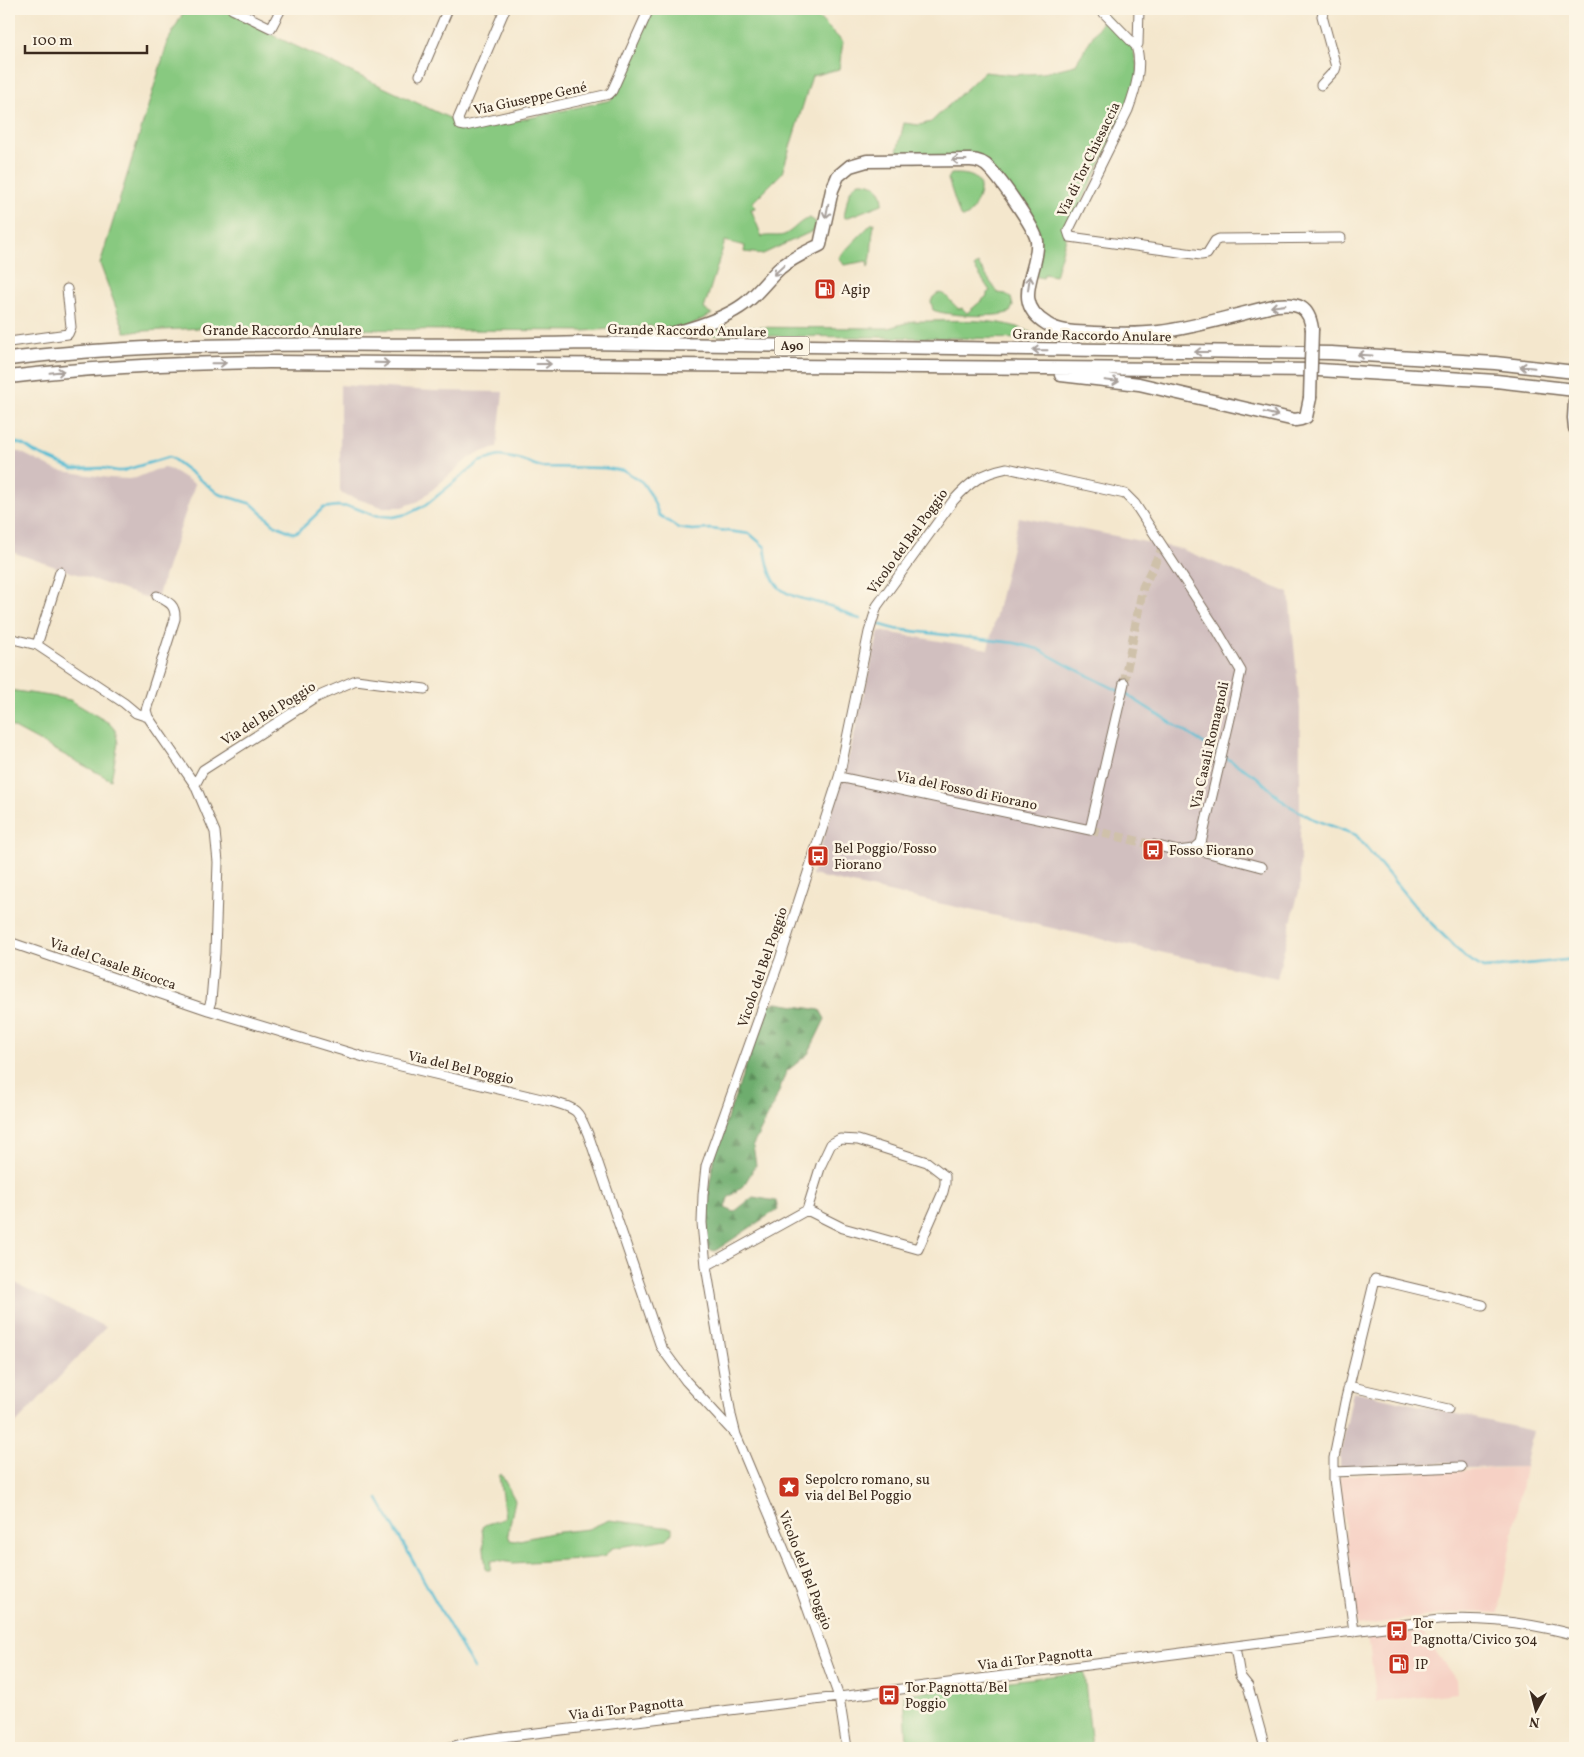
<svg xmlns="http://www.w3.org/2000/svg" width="1584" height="1757" font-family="Vollkorn,serif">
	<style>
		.built { fill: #f6d1c5 }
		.industrial { fill: #d1bfbf }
		.grass { fill: #88c980; stroke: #627a4f }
		.forest { fill: url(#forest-firs); stroke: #546c46 }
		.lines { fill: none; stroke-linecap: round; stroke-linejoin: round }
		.stream { stroke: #55bcd3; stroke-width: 2.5 }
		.minor-tunnel { stroke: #cfc1aa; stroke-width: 9; stroke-dasharray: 9 4.5; stroke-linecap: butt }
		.minor-casing { stroke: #7c6c5b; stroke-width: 11 }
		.highway-casing { stroke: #7c6c5b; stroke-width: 15 }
		.minor { stroke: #fff; stroke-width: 9 }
		.highway { stroke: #fff; stroke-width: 12 }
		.highway-bridge-casing { stroke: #7c6c5b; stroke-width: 15; stroke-linecap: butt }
		.highway-bridge { stroke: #fff; stroke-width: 12 }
		.oneway { stroke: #a79f9a }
		.labels { text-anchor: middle; stroke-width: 5; stroke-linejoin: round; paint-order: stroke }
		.shield { fill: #fcf5e5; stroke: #75675a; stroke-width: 1 }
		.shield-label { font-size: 12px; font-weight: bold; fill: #3b2a1e }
		.street-label { font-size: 14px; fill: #3b2a1e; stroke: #fcf5e5 }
		.poi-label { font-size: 14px; fill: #3b2a1e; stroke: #fcf5e5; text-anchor: start }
	</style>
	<defs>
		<pattern id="forest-firs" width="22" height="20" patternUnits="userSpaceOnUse" patternTransform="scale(1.25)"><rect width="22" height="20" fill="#6ead6e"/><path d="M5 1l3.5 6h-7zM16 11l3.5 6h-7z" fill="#5c8d5a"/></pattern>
	</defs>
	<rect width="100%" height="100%" fill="#fcf5e5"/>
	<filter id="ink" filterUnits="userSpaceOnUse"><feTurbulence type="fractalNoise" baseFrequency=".02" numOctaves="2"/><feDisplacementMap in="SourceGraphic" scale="10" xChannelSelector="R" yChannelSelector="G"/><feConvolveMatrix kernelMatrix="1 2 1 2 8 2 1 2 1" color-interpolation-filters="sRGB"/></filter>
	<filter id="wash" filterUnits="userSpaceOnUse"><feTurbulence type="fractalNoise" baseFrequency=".0096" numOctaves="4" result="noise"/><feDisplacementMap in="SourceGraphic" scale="20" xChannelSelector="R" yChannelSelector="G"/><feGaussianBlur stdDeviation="1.12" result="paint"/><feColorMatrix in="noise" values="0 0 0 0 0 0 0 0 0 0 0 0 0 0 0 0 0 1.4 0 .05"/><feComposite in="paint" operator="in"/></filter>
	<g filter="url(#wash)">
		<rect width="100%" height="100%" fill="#f4e7cd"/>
		<path class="built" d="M1525 1467 1498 1613 1459 1612 1357 1626 1339 1476Z
			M1421 1631 1456 1680 1457 1693 1377 1702 1368 1637Z"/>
		<path class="industrial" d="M340 385 433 391 503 392 497 447 479 453 468 459 419 501 402 507H382L342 494 340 490Z
			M9 451 20 452 56 470 109 478 129 479 136 478 155 470 164 468 172 470 195 484 156 601 9 551Z
			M1019 517 1181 549 1289 593 1300 709V887L1277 978 812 875 850 752 879 631 988 649Z
			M9 1280 106 1327 9 1431Z
			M1353 1391 1533 1431 1525 1467 1467 1468 1459 1461 1454 1463 1340 1467V1457Z"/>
		<path class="grass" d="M185 9H228L274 36 475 130 611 100 653 9H810L843 42 839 69 812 76 782 173 753 202 755 208 751 209 762 237C770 234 779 238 786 234 795 229 800 220 810 218L816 222 815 230 763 254 744 252 745 246 725 241 704 309 712 314 677 332 650 326 584 331 201 328 125 332 100 264 168 41Z
			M1106 15 1131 39 1140 80 1068 231 1055 276 1044 274 1043 278 1034 276 1037 241 982 163 895 160 904 123 919 125 931 122 984 72 1013 75 1043 73 1075 65Z
			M951 174C972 173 988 178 976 203 974 207 971 214 967 216 964 218 963 217 960 216L948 179Z
			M859 182C872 181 881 187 883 200L882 204 846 218 844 217C847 204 847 188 859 182Z
			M875 223C870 236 874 255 868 267L867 261 844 265 839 257 871 224Z
			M978 264 998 293 1006 294 1011 298 1013 306 1010 312C998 318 946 316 933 310L931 301C941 282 950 303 959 309L962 308 967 313 987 296V293L990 291 974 267Z
			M913 321C953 322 1008 314 1041 339L684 335 708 327 888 328Z
			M9 690 50 696 70 700 109 723 115 730 118 743 111 780 9 725Z
			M501 1474 515 1500 508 1534 510 1540 515 1541 551 1533 588 1529 609 1520 672 1528V1533L667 1539 612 1548 605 1556 596 1558 513 1563 497 1560 491 1561 490 1570H486L482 1527C489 1521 499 1523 505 1517L499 1476Z
			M1084 1672 1092 1748H854L907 1742 904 1694Z"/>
		<path class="forest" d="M777 1003 820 1010 825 1019 808 1054 786 1072 774 1104 753 1145 756 1165 744 1185 728 1198 725 1208 734 1212 753 1197 776 1201 778 1209 715 1251 710 1250 707 1245 706 1203 716 1149 768 1005Z"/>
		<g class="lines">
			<path class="stream" d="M1569 9 1575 14
				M9 443 13 442 24 445 34 452 73 469 102 468 117 471H122L169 457 173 459 219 494 252 504 275 525 293 533 299 531 323 508 337 506 353 507 373 515 393 517 407 514 426 505 479 462 499 456 518 459 541 467 604 468 625 471 642 482 651 495 659 515 678 528 692 530 711 529 750 534 765 547C771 596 785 594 827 605 838 608 848 616 860 619
				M878 624 895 629 1015 643 1038 649 1067 665 1127 695 1219 753
				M1223 756 1257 777 1286 804 1313 819 1356 835 1418 910 1465 957 1483 968 1499 967 1575 959
				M378 1499 474 1669"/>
		</g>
	</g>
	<g filter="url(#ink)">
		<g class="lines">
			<path class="minor-tunnel" d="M1124 683 1143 587 1163 547
				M1090 830 1154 845"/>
			<g class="minor-casing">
				<path id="minor" d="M232 9 271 28 281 9
					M505 9 458 119 460 125 465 126 609 94 612 91 649 9
					M1100 9 1136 46C1143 66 1135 91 1128 110L1068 231 1070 237 1201 255 1207 254 1215 241 1219 239 1341 238
					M1136 46 1138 44 1139 9
					M420 75 448 9
					M1321 85 1335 70 1336 67 1322 16 1324 9
					M9 342 68 334 71 327 67 289
					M9 638 37 645 124 703 136 713 148 717 195 785 203 770 317 697 356 680 425 689
					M37 645 60 572
					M148 717 146 710 175 619C176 605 169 602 157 596
					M839 777 1090 830 1124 683
					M195 785 215 832 218 862 215 953 211 1001 208 1010 367 1058 550 1101C577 1109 577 1108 588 1134L661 1347 686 1381 734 1433
					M1154 845 1178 851 1194 849 1262 867
					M9 942 208 1010
					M706 1266 807 1210 821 1165 831 1144 840 1139 858 1140 927 1162 945 1176V1184L943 1192 918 1249 843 1228 807 1210
					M1348 1386 1448 1409
					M1334 1472 1461 1467
					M1354 1632 1334 1479V1458L1345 1402 1375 1279 1483 1305
					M1235 1647 1240 1676 1248 1686 1265 1748
					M447 1748 469 1742 502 1737 839 1697 1439 1620C1486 1617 1530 1623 1575 1635
					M847 1748 839 1697 801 1590 736 1435 731 1415 706 1266 702 1223 703 1195 706 1166 780 959 839 777 869 632 877 606 953 501C970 482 982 473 1007 468L1125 494 1135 504 1217 630 1241 671 1201 843 1194 849"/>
			</g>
			<g class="highway-casing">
				<path id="highway" d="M644 338C673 336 726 320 748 301 760 291 769 278 780 268 792 258 806 252 820 245L832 190 838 176 850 166 867 161 970 160C978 160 985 163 990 169 1001 180 1035 228 1037 241 1040 270 1009 301 1047 324 1061 333 1078 332 1094 333 1116 334 1137 335 1159 332 1198 327 1238 314 1277 305 1298 303 1309 306 1312 329
					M9 359C199 336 392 349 583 343L1331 353 1495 363 1575 372
					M1061 375 1139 384 1295 420 1301 419 1306 417 1310 398
					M9 377C95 367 182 363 269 362L1319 370 1496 381 1575 390
					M1575 401 1574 418 1575 428"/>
			</g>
			<use href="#minor" class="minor"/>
			<use href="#highway" class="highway"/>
			<g class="highway-bridge-casing">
				<path id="highway-bridge" d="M1310 398 1312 329"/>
			</g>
			<use href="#highway-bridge" class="highway-bridge"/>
		</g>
		<defs><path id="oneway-shaft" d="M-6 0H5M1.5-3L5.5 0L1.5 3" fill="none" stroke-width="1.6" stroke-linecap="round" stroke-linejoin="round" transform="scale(1.25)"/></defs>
		<g class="oneway">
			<use href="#oneway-shaft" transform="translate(959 160) rotate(180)"/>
			<use href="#oneway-shaft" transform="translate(827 211) rotate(101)"/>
			<use href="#oneway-shaft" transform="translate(779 270) rotate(137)"/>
			<use href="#oneway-shaft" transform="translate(1029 283) rotate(-82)"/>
			<use href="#oneway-shaft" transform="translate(1278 306) rotate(173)"/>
			<use href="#oneway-shaft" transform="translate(1040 350) rotate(-179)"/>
			<use href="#oneway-shaft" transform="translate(1202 352) rotate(-180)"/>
			<use href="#oneway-shaft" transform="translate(1365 355) rotate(-177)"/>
			<use href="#oneway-shaft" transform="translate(219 363) rotate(-1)"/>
			<use href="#oneway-shaft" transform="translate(382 363) rotate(1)"/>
			<use href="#oneway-shaft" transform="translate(544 364)"/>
			<use href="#oneway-shaft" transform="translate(1527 367) rotate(-174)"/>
			<use href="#oneway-shaft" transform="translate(57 372) rotate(-6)"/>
			<use href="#oneway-shaft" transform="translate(1112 381) rotate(6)"/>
			<use href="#oneway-shaft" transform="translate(1271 414) rotate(13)"/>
		</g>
	</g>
	<defs>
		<g id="fuel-square" transform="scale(1.125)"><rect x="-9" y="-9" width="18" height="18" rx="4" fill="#c8321e" stroke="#fcf5e5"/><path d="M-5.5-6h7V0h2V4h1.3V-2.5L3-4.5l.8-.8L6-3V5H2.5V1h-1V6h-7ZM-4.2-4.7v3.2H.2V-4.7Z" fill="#fff"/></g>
		<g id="bus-square" transform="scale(1.125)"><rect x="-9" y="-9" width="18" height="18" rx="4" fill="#c8321e" stroke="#fcf5e5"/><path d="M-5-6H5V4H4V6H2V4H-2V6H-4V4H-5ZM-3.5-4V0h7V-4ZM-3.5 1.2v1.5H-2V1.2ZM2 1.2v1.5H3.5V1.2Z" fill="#fff"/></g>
		<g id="sight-square" transform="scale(1.125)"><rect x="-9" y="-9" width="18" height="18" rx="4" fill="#c8321e" stroke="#fcf5e5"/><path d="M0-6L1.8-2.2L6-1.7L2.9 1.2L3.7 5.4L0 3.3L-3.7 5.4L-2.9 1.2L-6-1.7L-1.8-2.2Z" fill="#fff"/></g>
	</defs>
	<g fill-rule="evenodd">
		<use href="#fuel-square" x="825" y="289"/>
		<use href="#bus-square" x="1153" y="850"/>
		<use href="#bus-square" x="818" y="856"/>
		<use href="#sight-square" x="789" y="1487"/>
		<use href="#bus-square" x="1397" y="1631"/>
		<use href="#fuel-square" x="1399" y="1664"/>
		<use href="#bus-square" x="889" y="1695"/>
	</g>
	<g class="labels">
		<rect class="shield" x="774.5" y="336.5" width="35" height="19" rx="4"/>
		<g class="shield-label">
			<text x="792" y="350">A90</text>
		</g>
		<g class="street-label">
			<text transform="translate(530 98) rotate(-12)" y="5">Via Giuseppe Gené</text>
			<text transform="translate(1088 159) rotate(-64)" y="5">Via di Tor Chiesaccia</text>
			<text x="282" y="335">Grande Raccordo Anulare</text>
			<text transform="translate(687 330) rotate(1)" y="5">Grande Raccordo Anulare</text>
			<text transform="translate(1092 335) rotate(1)" y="5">Grande Raccordo Anulare</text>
			<text transform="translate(907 541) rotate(-54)" y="5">Vicolo del Bel Poggio</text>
			<text transform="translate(268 713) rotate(-32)" y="5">Via del Bel Poggio</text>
			<text transform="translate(1209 745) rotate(-77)" y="5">Via Casali Romagnoli</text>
			<text transform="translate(967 790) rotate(12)" y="5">Via del Fosso di Fiorano</text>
			<text transform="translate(113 963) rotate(19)" y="5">Via del Casale Bicocca</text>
			<text transform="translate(762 967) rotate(-71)" y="5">Vicolo del Bel Poggio</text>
			<text transform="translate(461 1067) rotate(13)" y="5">Via del Bel Poggio</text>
			<text transform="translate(806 1570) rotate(69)" y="5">Vicolo del Bel Poggio</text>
			<text transform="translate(1035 1658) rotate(-7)" y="5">Via di Tor Pagnotta</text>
			<text transform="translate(626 1708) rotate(-7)" y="5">Via di Tor Pagnotta</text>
		</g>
		<g class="poi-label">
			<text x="841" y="294">Agip</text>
			<text x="834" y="853">Bel Poggio/Fosso<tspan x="834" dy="16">Fiorano</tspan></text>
			<text x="1169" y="855">Fosso Fiorano</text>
			<text x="805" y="1484">Sepolcro romano, su<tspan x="805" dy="16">via del Bel Poggio</tspan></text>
			<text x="1413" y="1628">Tor<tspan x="1413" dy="16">Pagnotta/Civico 304</tspan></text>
			<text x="1415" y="1669">IP</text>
			<text x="905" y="1692">Tor Pagnotta/Bel<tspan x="905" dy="16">Poggio</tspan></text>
		</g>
	</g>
	<rect width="1584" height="1757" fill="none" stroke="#fcf5e5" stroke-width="30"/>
	<g transform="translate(1536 1710) rotate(187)" stroke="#fcf5e5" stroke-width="4" paint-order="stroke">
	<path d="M0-4L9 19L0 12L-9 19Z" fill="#3b2a1e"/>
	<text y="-8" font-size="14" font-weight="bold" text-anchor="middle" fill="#3b2a1e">N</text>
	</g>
	<path d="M25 45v8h122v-8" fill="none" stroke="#3b2a1e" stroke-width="2.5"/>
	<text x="32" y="45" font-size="15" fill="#3b2a1e" stroke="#fcf5e5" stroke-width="4" paint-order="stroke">100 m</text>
</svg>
